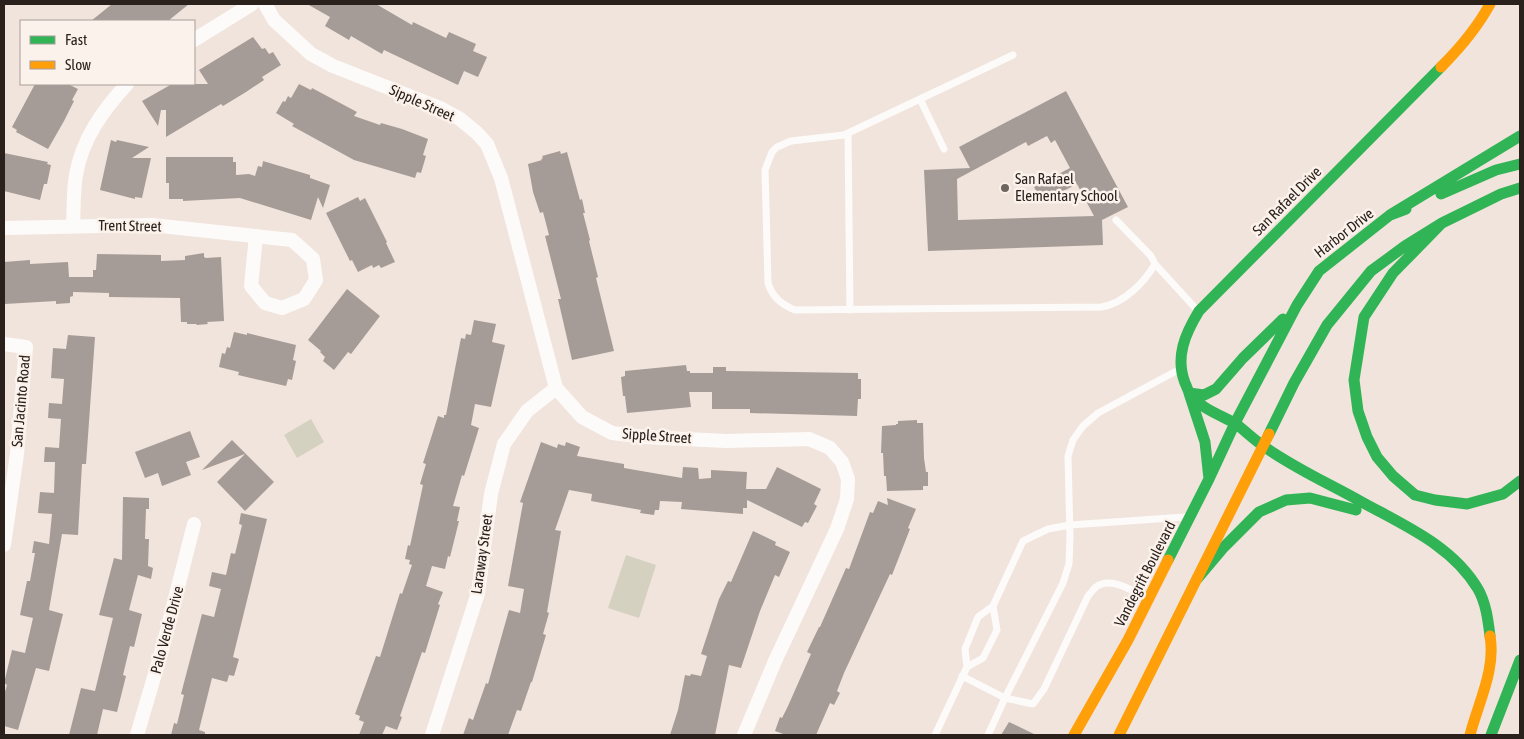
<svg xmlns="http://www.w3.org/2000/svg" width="1524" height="739" font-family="'Asap Condensed',sans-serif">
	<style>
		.green { fill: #d5d1c0 }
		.building { fill: #a69c97; fill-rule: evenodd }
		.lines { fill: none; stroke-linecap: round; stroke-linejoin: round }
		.lane { stroke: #fdfbfa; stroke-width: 7 }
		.street { stroke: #fdfbfa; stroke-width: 14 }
		.fast { stroke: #30b455; stroke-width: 11 }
		.slow { stroke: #ff9f0a; stroke-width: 11 }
		.poi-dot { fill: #70655f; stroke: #fcf2ec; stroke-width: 2 }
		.labels { text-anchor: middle; stroke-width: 5; stroke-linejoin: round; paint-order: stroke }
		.street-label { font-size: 15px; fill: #2a211c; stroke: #fcf2ec }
		.poi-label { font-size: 15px; fill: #2a211c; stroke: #fcf2ec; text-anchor: start }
	</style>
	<rect width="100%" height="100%" fill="#f1e4dc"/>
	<path class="green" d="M311 419 324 442 297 458 284 435Z
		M626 555 656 565 639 618 608 608Z"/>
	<path class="building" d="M112 4H189L168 21H91Z
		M307 4H376L412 25 413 22 446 38 449 32 476 44 473 51 487 57 478 77 464 71 458 85 384 50 382 54 351 36 349 40 325 26 330 17Z
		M253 37 262 49 265 48 269 54 273 52 281 65 262 77 264 80 246 92 223 106 221 104 166 137V110H161L158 126 142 101 172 84H208L199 70Z
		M35 84H68L78 89 72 100 74 101 64 121 48 149 16 132 17 130 12 127Z
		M299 84 311 90 312 88 357 112 354 116 380 125 381 123 402 129 428 139 423 155 426 156 421 173 417 172 415 178 354 160 292 126 294 124 276 113 283 101 285 102 288 96 291 98Z
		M1066 91 1128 207 1102 220 1103 245 928 251 924 170 970 168 959 147ZM1047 136 1051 143 1055 140 1070 168 1034 187 1042 202 1077 184 1094 216 958 220 957 179 1026 142 1028 146Z
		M111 140 116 142 117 140 149 147 132 158H151L142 198 135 197V199L100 190Z
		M560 151 561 154 567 152 580 200 582 199 585 213H583L590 240 589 241 598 277 596 278 614 351 572 360 558 299H561L545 236 549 235 543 212 540 213 533 192 528 164 542 160 541 159 543 158 542 156Z
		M4 153 48 162 47 164 51 165 47 184H44L40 200 4 191Z
		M166 157H233V162H236V175L249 174 255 176 258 166 262 167 263 161 310 175V178L330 185 323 208 318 197 311 220 240 198 183 201V199H169V183H166Z
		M358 197 360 201 365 198 387 242 386 243 395 262 381 268 379 265 373 268 372 265 358 272 352 260 350 261 326 213Z
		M204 253V257L206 258 221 257 224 321 207 322 208 324 197 325 196 324H187V322H181L180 298 109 297V293L73 292V296L70 297V303L56 304V301L5 304 4 297V262L30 260V264L68 262 69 277H93V270H96L97 254 161 255V261L185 260V256Z
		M347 289 380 316 351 354 348 352 334 370 323 361 325 357 320 352 321 351 308 340Z
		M474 320 496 324 492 342 505 345 491 407 475 404 471 425 479 428 464 476 462 475 453 506 460 507 457 521H459L450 557 448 556 445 569 432 566 426 586 443 592 438 604 440 605 425 653 422 652 400 716 402 717 397 730 386 726 382 735H359L364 722 359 720 360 716 355 714 376 656 380 657 400 593 402 594 412 565 409 564 410 560 405 559 408 545 410 546 423 485 420 484 426 464 423 463 438 416 444 418V415H446L461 338 465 339 466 334 471 335Z
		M234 332 247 335V333L296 345 293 360 296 361 292 380 288 379 286 386 238 375 239 372 219 367 222 353 225 354 227 347 230 348Z
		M68 335 95 337 86 464H82L78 535 62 534 49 610 63 614 49 671 36 668 18 730 4 726V695L7 685 4 683 12 650 25 653 33 618 20 615 27 581H30L35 553H32L34 541 49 544 52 514 38 513 40 492 54 493 55 462H44L45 447 59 448 61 419 48 418 49 403 62 404 64 379 51 378 53 348 66 349Z
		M686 365 687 371H690V373H713V367H726V371L858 373V379H861V399H858L857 416 750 413V409H712V392H689L691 407 627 413 625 396H623L621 377 625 376V371Z
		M917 420V423H923L924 458 926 472H928V486H923V490L887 491 886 476H884L883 453H881L882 426 896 425V424H898V421Z
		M190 431 200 457 186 462 191 475 162 486 158 473 145 478 135 452Z
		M232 440 274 482 245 511 217 482 245 454 202 470Z
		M541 442 557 448 558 444 565 446 566 442 580 447 577 456 624 464V468L682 478 683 467 698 468 699 479 711 478V470L747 472 746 489H766L777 467 821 489 814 504 817 506 808 523 805 522 802 527 747 500V508H743V514L681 509 682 502 660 501 659 510H655L654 515 640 513 641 510 591 501 592 494 569 490 555 530 561 531 547 612 549 613 543 634 546 635 532 682H531L521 711 517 710 508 735H463L469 718 473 720 486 683 488 684 509 610 520 613 524 589 508 586 523 503 520 502Z
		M123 497 149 498V509H146L145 539H149L148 566 153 568 151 579 138 575 129 610 142 614 134 647 130 646 123 675 126 676 117 712 103 709 97 735H69L81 688 95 691 113 618 99 615 114 558 122 560Z
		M887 498 916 509 908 528 910 529 892 575 890 574 844 673 837 691 840 693 834 705 830 703 816 735H786L775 731 780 717 782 718 788 706 811 654 807 652 819 627H820L846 568 849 569 870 512 873 513 878 501 888 505Z
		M241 513 267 519 235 649 233 657 239 659 234 676 229 675 227 682 212 678 199 730 205 732V735H171L174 723 177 724 184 695 181 694 202 614 214 617 221 589 209 586 212 572 226 575 231 553 235 554 242 525 239 524Z
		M753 531 776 542 775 545 790 552 779 577 775 575 760 611 741 668 729 665 715 735H670L678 710 685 675 690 676 691 674 701 676 707 656 701 654 719 599 728 581 731 582Z
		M1009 722 1036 735H1001Z"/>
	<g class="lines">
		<path class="lane" d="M1013 55 844 135 791 141 777 147 772 152 765 170 768 283C772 297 782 305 795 310L1101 307C1123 304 1144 283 1155 264L1151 256 1116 220
			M920 99 944 149
			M848 133 850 310
			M1155 264 1198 311
			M967 667 965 649 978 617 993 606 1023 541 1048 529 1070 525 1185 517
			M962 676 1005 698 1033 704 1044 689 1088 596C1091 593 1093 589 1096 587 1111 576 1133 591 1146 597
			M935 735 967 667 983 658 997 630 993 606
			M988 735 1005 698 1063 583 1069 564 1070 537 1068 456 1073 440 1083 426 1098 413 1180 369"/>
		<path class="street" d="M265 4 274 20 311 54 333 66 440 108 460 119 477 133 487 144 501 178 556 388 582 417 612 433 645 437 726 441 809 439 830 448 842 462 848 479 847 499 837 529 775 661 744 735
			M194 40 252 4
			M73 226C74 209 73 191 76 175 82 139 103 110 127 84
			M4 228 152 225 292 240 313 259 316 280 304 299 282 308 265 303 251 286 256 236
			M4 344 26 347 17 454 4 545
			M137 735 162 650 194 524
			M432 735 478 593 491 494 504 444 527 411 556 388"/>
		<path class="fast" d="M1441 194 1496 170 1520 164
			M1390 215 1520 136
			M1442 223 1393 273 1364 317 1354 380 1358 411 1367 437 1377 457 1393 476 1415 495 1435 500 1467 504 1503 494 1520 481
			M1235 423C1220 415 1200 408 1190 394 1188 391 1187 387 1185 383 1175 357 1185 334 1199 311L1441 67
			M1235 423C1244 430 1252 438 1262 445 1292 467 1328 483 1360 501 1403 525 1452 545 1478 589 1486 603 1488 620 1490 636
			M1269 434 1294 383 1327 325 1371 271 1405 246 1442 223 1501 194 1520 188
			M1209 479 1205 442 1189 393 1204 395 1216 389 1243 358 1283 319
			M1168 560 1209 479 1235 423 1297 305 1319 271 1390 215 1406 209
			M1197 579 1224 547 1259 512 1286 500 1310 498 1356 510
			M1491 735 1520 660"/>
		<path class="slow" d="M1441 67C1460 48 1477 28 1490 4
			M1074 735 1128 640 1168 560
			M1119 735 1269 434
			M1470 735C1478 703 1496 670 1490 636"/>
	</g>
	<circle class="poi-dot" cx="1005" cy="188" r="5"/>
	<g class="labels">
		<g class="street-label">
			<text transform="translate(422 103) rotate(24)" y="5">Sipple Street</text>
			<text transform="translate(1287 201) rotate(-45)" y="5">San Rafael Drive</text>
			<text transform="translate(130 226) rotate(1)" y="5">Trent Street</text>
			<text transform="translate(1344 233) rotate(-38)" y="5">Harbor Drive</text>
			<text transform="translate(21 401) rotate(-85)" y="5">San Jacinto Road</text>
			<text transform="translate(657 436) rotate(4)" y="5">Sipple Street</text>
			<text transform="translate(482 554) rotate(-82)" y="5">Laraway Street</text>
			<text transform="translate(1145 574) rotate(-63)" y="5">Vandegrift Boulevard</text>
			<text transform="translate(167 630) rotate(-75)" y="5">Palo Verde Drive</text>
		</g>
		<g class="poi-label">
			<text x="1015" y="184">San Rafael<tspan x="1015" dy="17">Elementary School</tspan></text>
		</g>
	</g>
	<rect width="1524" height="739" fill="none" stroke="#2a211c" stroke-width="10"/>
	<rect x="20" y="20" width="175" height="65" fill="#fcf2ec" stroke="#a89e99"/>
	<rect x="30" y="36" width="25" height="8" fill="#30b455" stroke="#a89e99"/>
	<text x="65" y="45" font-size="15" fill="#2a211c">Fast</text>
	<rect x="30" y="61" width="25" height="8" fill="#ff9f0a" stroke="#a89e99"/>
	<text x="65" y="70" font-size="15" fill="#2a211c">Slow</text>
</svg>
